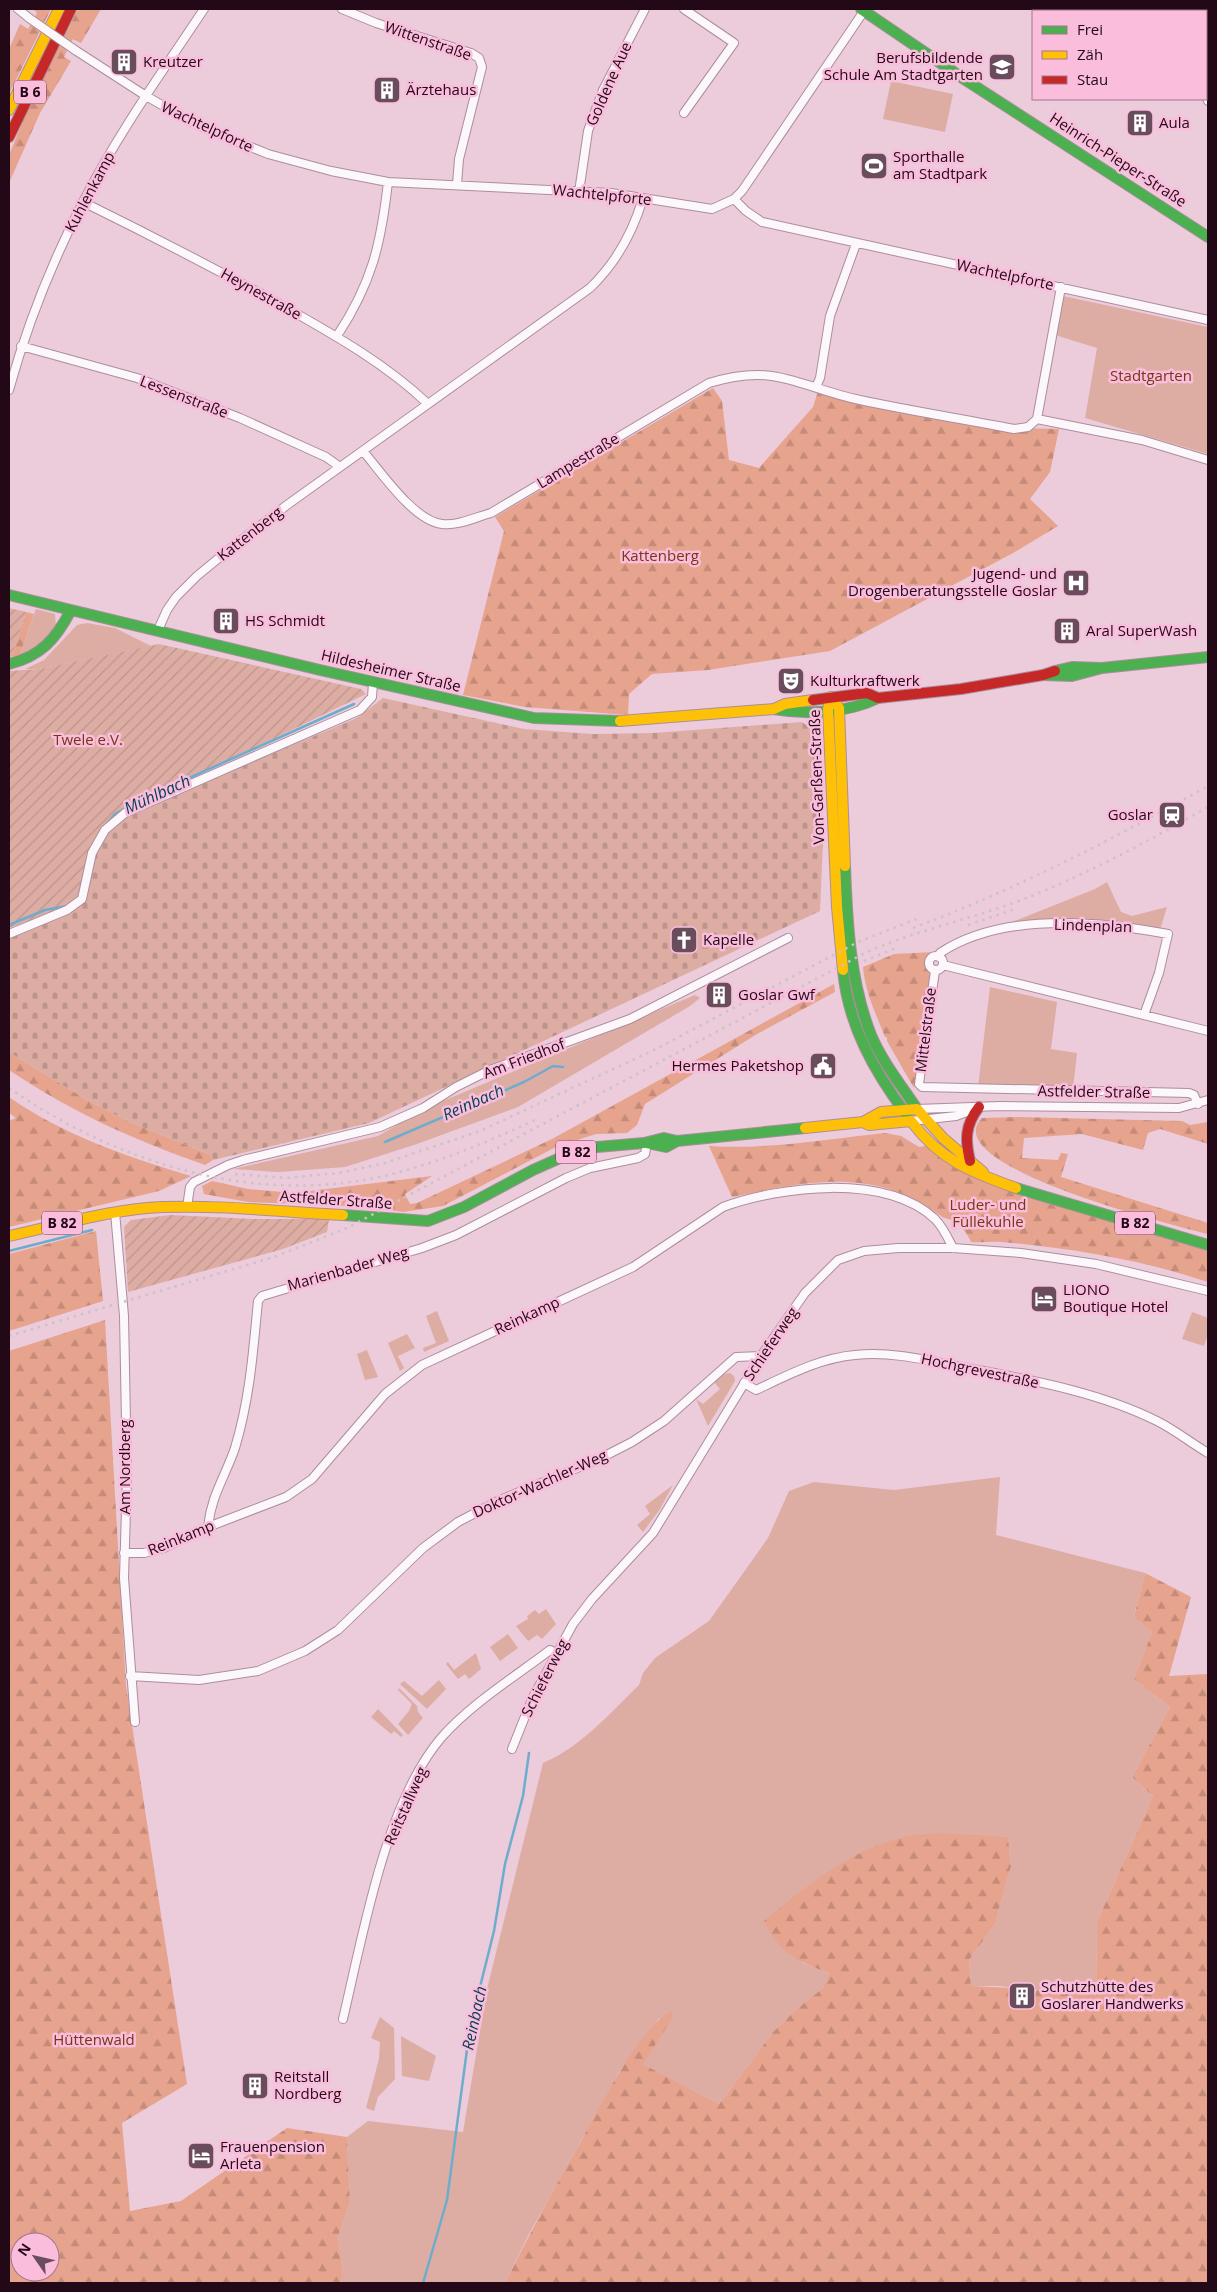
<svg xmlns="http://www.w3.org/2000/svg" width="1217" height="2292" font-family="'Open Sans',sans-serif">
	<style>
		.green { fill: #ddada4 }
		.forest { fill: url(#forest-firs); fill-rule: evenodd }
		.cemetery { fill: url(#cemetery-stones) }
		.garden { fill: url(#garden-furrows) }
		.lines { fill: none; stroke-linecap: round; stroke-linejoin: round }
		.stream { stroke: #6eaccd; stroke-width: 2.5 }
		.street-casing { stroke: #ab8e9d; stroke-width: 10 }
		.fast-casing { stroke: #ab8e9d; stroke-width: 12 }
		.slow-casing { stroke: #ab8e9d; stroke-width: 12 }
		.jam-casing { stroke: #ab8e9d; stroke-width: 12 }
		.street { stroke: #fcf7fa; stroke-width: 8 }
		.fast { stroke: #4caf50; stroke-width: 10 }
		.slow { stroke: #ffc107; stroke-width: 10 }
		.jam { stroke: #c62828; stroke-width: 10 }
		.rail { stroke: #ccc2c7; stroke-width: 2.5; stroke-dasharray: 2.5 5; stroke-linecap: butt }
		.street-bridge-casing { stroke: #ab8e9d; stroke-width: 10; stroke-linecap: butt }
		.street-bridge { stroke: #fcf7fa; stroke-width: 8 }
		.labels { text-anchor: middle; stroke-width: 5; stroke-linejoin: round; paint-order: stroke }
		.shield { fill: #fabddb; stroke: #643f52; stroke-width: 1 }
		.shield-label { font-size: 14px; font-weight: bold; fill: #230918 }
		.street-label { font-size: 15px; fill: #230918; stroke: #fabddb }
		.poi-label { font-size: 15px; fill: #230918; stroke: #fabddb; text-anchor: start }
		.park-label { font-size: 15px; fill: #763711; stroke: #fabddb }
		.water-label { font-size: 16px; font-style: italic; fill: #003f54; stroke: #fabddb }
	</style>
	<defs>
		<pattern id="forest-firs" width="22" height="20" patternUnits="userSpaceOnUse" patternTransform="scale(1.25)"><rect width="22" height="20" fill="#e6a38d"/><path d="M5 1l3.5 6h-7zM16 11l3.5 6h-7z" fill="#c58b79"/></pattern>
		<pattern id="cemetery-stones" width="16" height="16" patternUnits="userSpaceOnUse" patternTransform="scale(1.25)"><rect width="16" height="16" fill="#ddada4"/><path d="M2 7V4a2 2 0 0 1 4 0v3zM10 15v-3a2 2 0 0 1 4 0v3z" fill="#bd948c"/></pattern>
		<pattern id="garden-furrows" width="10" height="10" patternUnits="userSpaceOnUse" patternTransform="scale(1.25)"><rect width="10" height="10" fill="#ddada4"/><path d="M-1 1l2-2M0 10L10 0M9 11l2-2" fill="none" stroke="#bd948c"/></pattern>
	</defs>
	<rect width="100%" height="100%" fill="#eccbdb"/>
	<path class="green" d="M891 81 953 94 945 132 883 119Z
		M1063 296 1208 327V454L1085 418 1097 348 1055 335Z
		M36 609 55 614 56 627 44 641 20 655Z
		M87 623 115 628 151 646 39 669H25L44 660 77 625Z
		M1107 882 1121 912 1132 916 1167 907 1160 930 1061 921 1012 922 1095 889Z
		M990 987 1057 1002 1051 1049 1077 1053 1073 1088 978 1087Z
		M695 995 700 998 690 1006 518 1107 414 1145 345 1167 278 1172 233 1169 378 1136 424 1109Z
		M437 1311 449 1341 424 1352 423 1348 436 1343 426 1316Z
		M1192 1312 1208 1318V1334L1204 1346 1182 1339Z
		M407 1334 415 1348 398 1356 404 1368 400 1371 388 1343Z
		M367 1350 378 1377 365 1380 357 1354Z
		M730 1373 734 1376 735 1381 708 1426 696 1399 703 1404 720 1389 714 1382 724 1374Z
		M1000 1477 996 1535 1145 1573 1134 1615 1152 1632 1134 1679 1170 1707 1132 1777 1153 1796 1097 1922 1096 1996 998 1986H971L969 1960 995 1924 1011 1866 1008 1837 842 1863 765 1921 803 1963 829 1973 823 1988 798 2008 773 2032 719 2104 643 2064 660 2017 619 2072 528 2236 505 2283H340L343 2275 338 2237 350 2202 347 2137 368 2121 463 2132 487 1989 543 1763C581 1747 610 1713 639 1685L643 1673 655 1658 709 1621 768 1538 789 1491 814 1482 894 1490Z
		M673 1485 660 1509 643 1532 637 1525 650 1514 645 1506Z
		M546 1609 556 1624 542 1639 537 1635 528 1641 516 1626 528 1619 527 1616 535 1610 539 1614Z
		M508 1634 518 1648 500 1661 490 1647Z
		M476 1653 481 1669 469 1679 465 1674 458 1679 446 1664 448 1662 454 1670Z
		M439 1680 446 1689 427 1709 400 1684 404 1681 422 1696Z
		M399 1688 417 1706 418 1712 423 1718 408 1735 398 1724 409 1711 412 1704 398 1690Z
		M378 1709 403 1735 401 1737 394 1731 391 1734 371 1717Z
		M380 2017 394 2028 395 2079 378 2097 374 2111 366 2108 379 2059 380 2042 371 2038Z
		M401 2036 436 2056 429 2081 402 2076Z"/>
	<path class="forest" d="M33 9H51L9 94V49L20 24 28 29 37 13Z
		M78 9H101L81 43 73 39 64 57 71 61 40 113 9 183V155L32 99Z
		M713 388 722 401 729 460 759 468 813 407 819 388 838 398 1020 428 1059 429 1050 472 1030 499 1058 526 1013 553 830 651 708 670 652 674 629 694 628 715 525 707 463 695 504 531 495 517Z
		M26 612 34 614 20 655 9 657V654L13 653Z
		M935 952 914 1088 887 1041V1037H885C876 1014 865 992 863 967L894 954Z
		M834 984 835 992 757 1034 645 1104 637 1125 627 1133 596 1134 556 1147 443 1206 403 1212 371 1207 248 1202 204 1194 202 1186 212 1181 248 1189 294 1193 432 1176 405 1194 410 1204 417 1203 552 1139Z
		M9 1052 87 1100 130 1122 211 1155 213 1160 205 1165C132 1139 73 1113 9 1070Z
		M9 1097C63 1135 128 1157 191 1176L159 1191 9 1227V1121L16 1118 9 1113Z
		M1017 1117 1182 1121 1190 1125 1208 1122V1144L1160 1129 1148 1133 1143 1150 1082 1134 1024 1138 1022 1158 1058 1160 1061 1153 1068 1154 1061 1177 1208 1223V1234C1180 1227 934 1166 982 1118Z
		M885 1133 901 1136 919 1147 925 1146 959 1168 1208 1251V1282C1142 1260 1071 1248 1002 1242 992 1241 981 1243 971 1242 968 1234 960 1224 952 1220 947 1218 945 1219 941 1216 874 1166 808 1181 732 1197L709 1146C768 1150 826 1139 885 1133Z
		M96 1231 103 1301 9 1331V1254Z
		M105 1320 126 1686 187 2084 122 2123 130 2211 181 2201 287 2128 347 2137 350 2202 338 2237 343 2275 340 2283H9V1351ZM20 2242H50V2272H20Z
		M1145 1573 1191 1597 1169 1676 1208 1674V2283H505C529 2235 554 2188 581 2141 599 2108 639 2028 671 2011L673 2017 643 2064 719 2104 773 2032 798 2008 823 1988 829 1973C797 1961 780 1954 764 1921 804 1888 852 1848 905 1837 938 1830 975 1836 1008 1837L1011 1866 995 1924 969 1960 971 1986 1013 1988 1010 2005 1028 2006 1037 1990 1096 1996 1097 1922 1153 1796 1132 1777 1170 1707 1134 1679 1152 1632 1134 1616Z"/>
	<path class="cemetery" d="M383 698 524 729 593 734 653 733 802 722 816 732 820 742 823 841 820 911 369 1123 213 1160 211 1155 130 1122 87 1100 9 1052V938L68 911C83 876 94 842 123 816L357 718Z"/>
	<path class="garden" d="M9 608 26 612 13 653 9 654Z
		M159 644 361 689 366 694 122 812 104 829 81 898 66 908 9 928V671L39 669Z
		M170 1215 253 1219H329L327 1232 283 1249 128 1292 124 1227 131 1220Z"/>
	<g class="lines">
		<path class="stream" d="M107 824 115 814 140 800 354 704
			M9 925 45 910 67 906
			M385 1142 524 1082 553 1066 563 1067
			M9 1251 92 1230
			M423 2283 447 2200 470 2027 494 1931 505 1864 523 1796 529 1753"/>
		<g class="street-casing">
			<path id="street" d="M18 9 29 18
				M342 9 376 23 471 53 479 58 482 67 459 159 457 184
				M684 9 734 43 684 113
				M1100 9 1104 11
				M1149 11 1150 9
				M75 50 146 96 195 124 268 154 331 171 388 182 611 193 712 209 734 199 742 191 864 11
				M1206 95 1208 101
				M579 192 588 131 603 90 645 9
				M734 199 746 211 762 222 1208 320
				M83 202C148 234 212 267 276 302 329 332 384 362 428 404
				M337 336C372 283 381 244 388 182
				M21 346 137 378 240 418 326 457 340 467
				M816 387 820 378 830 316 856 244
				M9 390C27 325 52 262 83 202 117 135 162 72 204 9
				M1037 419 1142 440 1208 460
				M363 451C381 472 414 521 442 524 458 526 476 517 491 513L709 383C777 362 798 387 860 400 911 411 963 419 1014 429L1028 427 1037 419 1061 287
				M158 630 167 610 176 597 197 576 231 548 287 505 590 288C615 264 633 232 643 198
				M9 934 67 910 82 899 92 853 105 830 125 813 360 710 372 697 373 683
				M929 963a7 7 0 1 1 14 0a7 7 0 1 1-14 0Z
				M939 957 940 953C1002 912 1099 921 1168 934L1159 973 1144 1015
				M943 965 1208 1031
				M935 971 919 1084 922 1087 1189 1093 1194 1095 1198 1104
				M917 1109 1000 1106 1179 1108 1208 1100
				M911 1121 956 1116 977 1108
				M187 1207 190 1187 194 1182 228 1165 243 1160 380 1127 423 1108 456 1087 490 1070 630 1019 788 938
				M115 1212 124 1316 127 1475 124 1578 135 1722
				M744 1383 756 1390C788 1375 820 1358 855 1355 894 1351 930 1361 968 1368 1031 1380 1099 1392 1157 1421 1175 1430 1191 1443 1208 1453
				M208 1527C211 1496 225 1477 235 1448 250 1398 253 1352 258 1301L262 1296 422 1248 456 1235 566 1178 590 1168 638 1158 645 1154 647 1143
				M124 1553H144L164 1548 208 1527 286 1497 312 1479 385 1394 422 1365 633 1267 723 1207C781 1186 885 1173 935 1219 943 1227 948 1238 953 1248
				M130 1676 199 1680 258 1671 305 1651 338 1630 423 1548 458 1522 500 1500 599 1459 632 1442 664 1421 736 1357 761 1356
				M512 1749 532 1699 573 1624 592 1599 653 1533 761 1356 805 1293 838 1260 864 1251 898 1248H953L1021 1253 1096 1264 1208 1291
				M343 2019C363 1935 385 1804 441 1738 471 1704 513 1678 550 1650L556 1653"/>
		</g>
		<g class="fast-casing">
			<path id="fast" d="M861 9 964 79 1208 237
				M9 595 320 670 534 718 620 721
				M9 664C41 656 56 639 71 610
				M1055 671 1072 667 1102 668 1208 657
				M1043 675 1072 676 1102 668
				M774 709C807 715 848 713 878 698
				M845 866C847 921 850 982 871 1035 882 1061 901 1085 917 1109
				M843 970C848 1025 874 1071 906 1114
				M647 1143 666 1147 677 1141
				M1016 1188 1208 1245
				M343 1215 428 1221 464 1207 533 1170 569 1154 597 1147 644 1143 664 1138 677 1141 805 1128"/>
		</g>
		<g class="slow-casing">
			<path id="slow" d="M9 110 59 9
				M831 697 828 709 837 907 843 970
				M831 697 839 708 845 866
				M620 721 774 709 785 704 813 700
				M863 1122 881 1112 917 1109 943 1138 983 1172
				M805 1128 863 1122 869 1125 911 1121C940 1160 971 1172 1016 1188
				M9 1236C60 1225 111 1209 163 1207 223 1205 283 1212 343 1215"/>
		</g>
		<g class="jam-casing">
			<path id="jam" d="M9 137 71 9
				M813 700 867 693 878 698 961 689 1043 675 1055 671
				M970 1161C965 1140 965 1125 979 1107"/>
		</g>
		<use href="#street" class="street"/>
		<use href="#fast" class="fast"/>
		<use href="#slow" class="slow"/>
		<use href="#jam" class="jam"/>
		<path class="rail" d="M968 925 1015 909
			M913 928C1015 890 1113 839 1208 786
			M864 961 896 948
			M9 1088C117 1163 256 1207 388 1175 440 1162 488 1142 537 1119
			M235 1174 286 1178 339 1173 385 1163 480 1131 656 1049 858 942 919 918
			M9 1336 274 1257 347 1228 865 953C916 930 972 919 1024 899 1087 874 1149 841 1208 807"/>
		<g class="street-bridge-casing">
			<path id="street-bridge" d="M29 18 75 50"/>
		</g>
		<use href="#street-bridge" class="street-bridge"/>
	</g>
	<defs>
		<g id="building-square" transform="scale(1.4375)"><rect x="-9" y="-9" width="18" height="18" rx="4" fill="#694d5c" stroke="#fabddb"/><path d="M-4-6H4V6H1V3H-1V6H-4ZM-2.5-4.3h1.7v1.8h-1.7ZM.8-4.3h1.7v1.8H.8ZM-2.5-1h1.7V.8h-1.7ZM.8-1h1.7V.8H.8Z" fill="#fff"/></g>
		<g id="school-square" transform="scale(1.4375)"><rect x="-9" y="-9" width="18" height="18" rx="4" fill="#694d5c" stroke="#fabddb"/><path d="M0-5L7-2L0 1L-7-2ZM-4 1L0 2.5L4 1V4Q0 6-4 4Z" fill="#fff"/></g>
		<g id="stadium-square" transform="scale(1.4375)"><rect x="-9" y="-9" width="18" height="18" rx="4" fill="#694d5c" stroke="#fabddb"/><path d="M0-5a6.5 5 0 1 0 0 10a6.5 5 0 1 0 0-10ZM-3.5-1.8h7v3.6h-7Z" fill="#fff"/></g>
		<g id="hospital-square" transform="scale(1.4375)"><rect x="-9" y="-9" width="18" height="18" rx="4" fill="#694d5c" stroke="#fabddb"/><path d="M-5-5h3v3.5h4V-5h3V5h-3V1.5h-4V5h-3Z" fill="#fff"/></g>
		<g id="theatre-square" transform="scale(1.4375)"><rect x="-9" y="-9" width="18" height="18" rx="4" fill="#694d5c" stroke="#fabddb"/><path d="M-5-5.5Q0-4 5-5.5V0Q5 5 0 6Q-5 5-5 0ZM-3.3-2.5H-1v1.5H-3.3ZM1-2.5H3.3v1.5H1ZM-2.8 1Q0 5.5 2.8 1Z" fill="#fff"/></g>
		<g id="station-square" transform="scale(1.4375)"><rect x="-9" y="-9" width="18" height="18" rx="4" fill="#694d5c" stroke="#fabddb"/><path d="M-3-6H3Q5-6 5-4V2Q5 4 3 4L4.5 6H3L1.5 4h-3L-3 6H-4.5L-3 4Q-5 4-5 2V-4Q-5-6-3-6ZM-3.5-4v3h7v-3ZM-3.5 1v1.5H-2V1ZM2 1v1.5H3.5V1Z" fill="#fff"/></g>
		<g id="church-square" transform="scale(1.4375)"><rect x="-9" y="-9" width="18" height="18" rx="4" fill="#694d5c" stroke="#fabddb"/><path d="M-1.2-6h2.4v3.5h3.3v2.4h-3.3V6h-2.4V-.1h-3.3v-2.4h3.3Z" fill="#fff"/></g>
		<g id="civic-square" transform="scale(1.4375)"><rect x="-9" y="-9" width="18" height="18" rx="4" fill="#694d5c" stroke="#fabddb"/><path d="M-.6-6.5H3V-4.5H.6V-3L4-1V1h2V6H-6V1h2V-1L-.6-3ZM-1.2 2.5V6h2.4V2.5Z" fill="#fff"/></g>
		<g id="hotel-square" transform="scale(1.4375)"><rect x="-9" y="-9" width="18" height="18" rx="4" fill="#694d5c" stroke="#fabddb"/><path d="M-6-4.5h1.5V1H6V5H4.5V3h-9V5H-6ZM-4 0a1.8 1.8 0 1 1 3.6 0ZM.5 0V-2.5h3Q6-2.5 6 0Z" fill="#fff"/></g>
	</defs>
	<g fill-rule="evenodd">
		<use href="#building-square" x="124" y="62"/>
		<use href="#school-square" x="1002" y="67"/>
		<use href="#building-square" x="387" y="90"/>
		<use href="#building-square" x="1140" y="123"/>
		<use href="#stadium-square" x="874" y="166"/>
		<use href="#hospital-square" x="1076" y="583"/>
		<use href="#building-square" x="226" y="621"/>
		<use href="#building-square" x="1067" y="631"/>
		<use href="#theatre-square" x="791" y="681"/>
		<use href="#station-square" x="1172" y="815"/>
		<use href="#church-square" x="684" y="940"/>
		<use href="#building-square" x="719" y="995"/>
		<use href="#civic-square" x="823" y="1066"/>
		<use href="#hotel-square" x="1044" y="1299"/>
		<use href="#building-square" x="1022" y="1996"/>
		<use href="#building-square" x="255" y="2086"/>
		<use href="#hotel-square" x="201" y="2156"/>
	</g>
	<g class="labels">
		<g class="shield">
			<rect x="14" y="80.5" width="32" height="23" rx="4"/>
			<rect x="556" y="1140.5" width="40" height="23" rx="4"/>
			<rect x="42" y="1211.5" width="40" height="23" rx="4"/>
			<rect x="1115" y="1211.5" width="40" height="23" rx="4"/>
		</g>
		<g class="shield-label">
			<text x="30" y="97">B 6</text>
			<text x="576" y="1157">B 82</text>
			<text x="62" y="1228">B 82</text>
			<text x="1135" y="1228">B 82</text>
		</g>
		<g class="street-label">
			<text transform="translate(428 41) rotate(19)" y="5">Wittenstraße</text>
			<text transform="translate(609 84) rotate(-66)" y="5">Goldene Aue</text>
			<text transform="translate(207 127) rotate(25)" y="5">Wachtelpforte</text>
			<text transform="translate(1118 160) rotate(33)" y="5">Heinrich-Pieper-Straße</text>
			<text transform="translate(90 192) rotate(-62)" y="5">Kuhlenkamp</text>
			<text transform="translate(602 195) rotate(6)" y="5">Wachtelpforte</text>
			<text transform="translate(1005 275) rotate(12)" y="5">Wachtelpforte</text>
			<text transform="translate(261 294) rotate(29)" y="5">Heynestraße</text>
			<text transform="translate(184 397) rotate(21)" y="5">Lessenstraße</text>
			<text transform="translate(578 461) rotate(-31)" y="5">Lampestraße</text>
			<text transform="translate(250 534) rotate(-38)" y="5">Kattenberg</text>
			<text transform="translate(391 671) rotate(13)" y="5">Hildesheimer Straße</text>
			<text transform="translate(817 777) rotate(-92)" y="5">Von-Garßen-Straße</text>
			<text transform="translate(1093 926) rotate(2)" y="5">Lindenplan</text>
			<text transform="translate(926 1030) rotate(-83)" y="5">Mittelstraße</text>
			<text transform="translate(524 1059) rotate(-21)" y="5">Am Friedhof</text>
			<text transform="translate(1094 1092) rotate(1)" y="5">Astfelder Straße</text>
			<text transform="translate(336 1200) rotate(4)" y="5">Astfelder Straße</text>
			<text transform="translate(348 1269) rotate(-16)" y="5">Marienbader Weg</text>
			<text transform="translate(527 1316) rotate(-25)" y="5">Reinkamp</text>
			<text transform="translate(771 1344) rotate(-56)" y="5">Schieferweg</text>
			<text transform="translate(980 1371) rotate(12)" y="5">Hochgrevestraße</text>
			<text transform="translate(125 1467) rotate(-90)" y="5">Am Nordberg</text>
			<text transform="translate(540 1484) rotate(-24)" y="5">Doktor-Wachler-Weg</text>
			<text transform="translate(181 1538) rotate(-22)" y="5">Reinkamp</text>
			<text transform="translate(545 1678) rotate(-63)" y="5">Schieferweg</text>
			<text transform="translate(406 1806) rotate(-66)" y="5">Reitstallweg</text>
		</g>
		<g class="poi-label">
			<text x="983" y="63" text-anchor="end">Berufsbildende<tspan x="983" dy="17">Schule Am Stadtgarten</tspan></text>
			<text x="143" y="67">Kreutzer</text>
			<text x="406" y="95">Ärztehaus</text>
			<text x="1159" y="128">Aula</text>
			<text x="893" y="162">Sporthalle<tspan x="893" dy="17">am Stadtpark</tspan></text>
			<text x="1057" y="579" text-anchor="end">Jugend- und<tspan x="1057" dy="17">Drogenberatungsstelle Goslar</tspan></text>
			<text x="245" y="626">HS Schmidt</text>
			<text x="1086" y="636">Aral SuperWash</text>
			<text x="810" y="686">Kulturkraftwerk</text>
			<text x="1153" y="820" text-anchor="end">Goslar</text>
			<text x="703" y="945">Kapelle</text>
			<text x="738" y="1000">Goslar Gwf</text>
			<text x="804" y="1071" text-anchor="end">Hermes Paketshop</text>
			<text x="1063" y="1295">LIONO<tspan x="1063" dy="17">Boutique Hotel</tspan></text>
			<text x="1041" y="1992">Schutzhütte des<tspan x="1041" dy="17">Goslarer Handwerks</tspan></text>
			<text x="274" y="2082">Reitstall<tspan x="274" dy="17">Nordberg</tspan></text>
			<text x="220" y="2152">Frauenpension<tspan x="220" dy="17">Arleta</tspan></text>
		</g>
		<g class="park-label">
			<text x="1151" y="381">Stadtgarten</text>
			<text x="660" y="561">Kattenberg</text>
			<text x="88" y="745">Twele e.V.</text>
			<text x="988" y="1210">Luder- und<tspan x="988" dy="17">Füllekuhle</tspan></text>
			<text x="94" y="2045">Hüttenwald</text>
		</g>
		<g class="water-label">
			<text transform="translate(157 794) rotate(-25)" y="6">Mühlbach</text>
			<text transform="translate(473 1102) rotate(-24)" y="6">Reinbach</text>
			<text transform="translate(474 2018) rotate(-78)" y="6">Reinbach</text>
		</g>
	</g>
	<rect width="1217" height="2292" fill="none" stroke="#230918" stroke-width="20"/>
	<rect x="1032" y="10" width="175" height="90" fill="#fabddb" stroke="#a4758d"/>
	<rect x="1042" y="26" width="25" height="8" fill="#4caf50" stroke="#a4758d"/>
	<text x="1077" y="35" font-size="15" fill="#230918">Frei</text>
	<rect x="1042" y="51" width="25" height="8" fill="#ffc107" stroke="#a4758d"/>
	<text x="1077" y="60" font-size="15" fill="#230918">Zäh</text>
	<rect x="1042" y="76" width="25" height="8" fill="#c62828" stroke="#a4758d"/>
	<text x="1077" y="85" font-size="15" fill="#230918">Stau</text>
	<g transform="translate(35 2257) rotate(304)"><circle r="24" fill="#fabddb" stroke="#a4758d"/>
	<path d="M0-4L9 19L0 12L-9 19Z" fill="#694d5c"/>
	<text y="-8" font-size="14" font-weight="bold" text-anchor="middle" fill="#230918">N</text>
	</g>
</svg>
